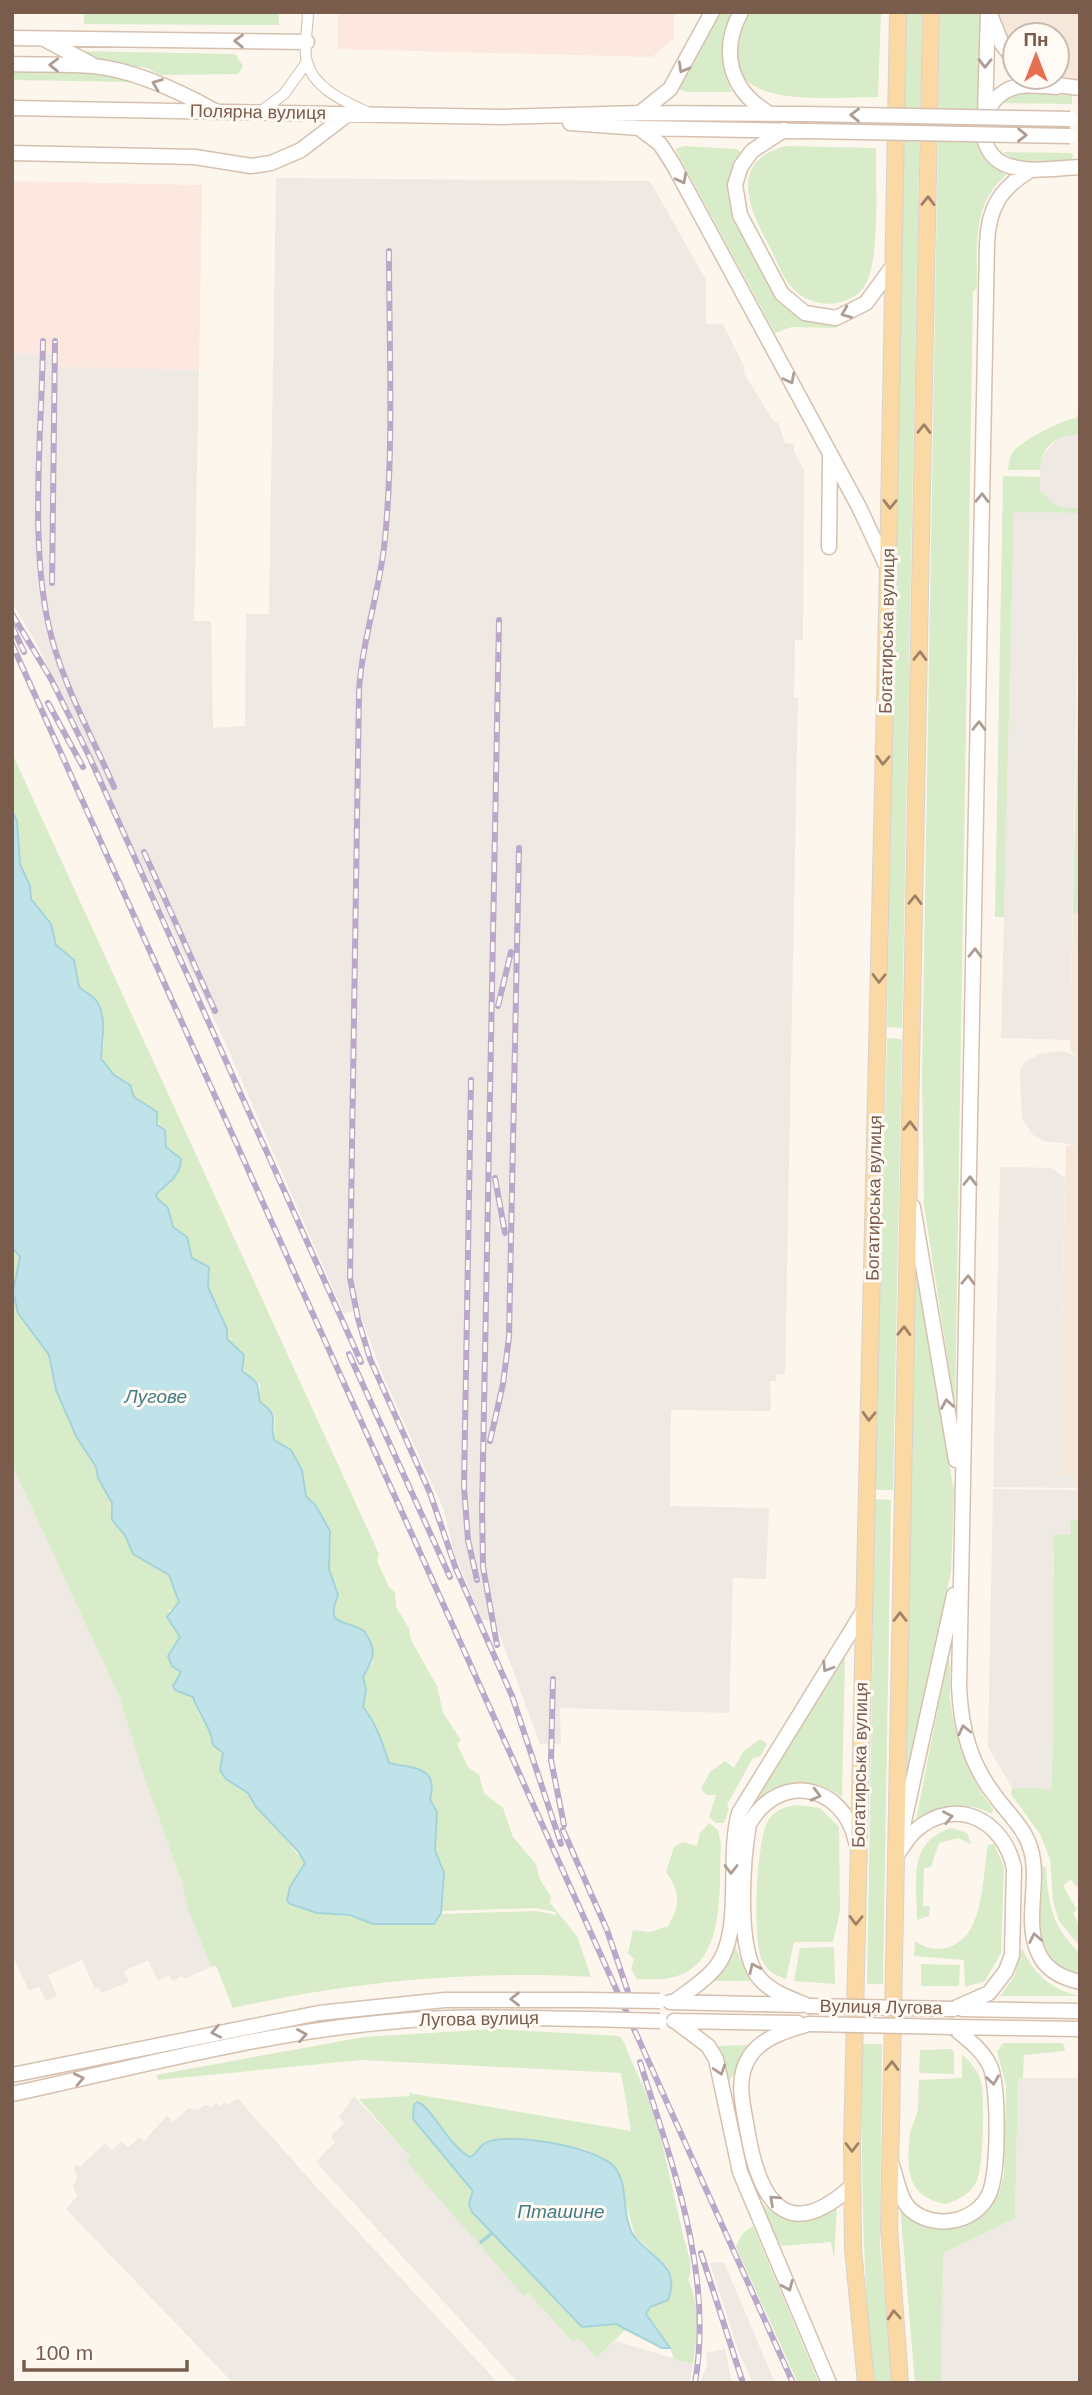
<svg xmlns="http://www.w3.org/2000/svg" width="1092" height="2395" font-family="Helvetica,sans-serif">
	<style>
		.residential { fill: #f5e8da }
		.commercial { fill: #fde8e0 }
		.industrial { fill: #efe9e4 }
		.green { fill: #d8ecc9 }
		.water { fill: #bfe3e8; stroke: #a5d3da; stroke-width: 2 }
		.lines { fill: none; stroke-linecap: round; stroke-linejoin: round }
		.stream { stroke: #a5d3da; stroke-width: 3.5 }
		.street-casing { stroke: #d1beb0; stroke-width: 12 }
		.secondary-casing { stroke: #d6c0b0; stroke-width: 17 }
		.primary-casing { stroke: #dad1cd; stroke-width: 18 }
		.street { stroke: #fff; stroke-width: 10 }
		.secondary { stroke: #fff; stroke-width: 14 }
		.primary { stroke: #fbd9a5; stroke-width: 16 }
		.rail-casing { stroke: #b9a8c9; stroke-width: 6 }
		.rail { stroke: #fffaf3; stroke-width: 3.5; stroke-dasharray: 10; stroke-linecap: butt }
		.secondary-bridge-casing { stroke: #d6c0b0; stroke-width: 17; stroke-linecap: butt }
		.secondary-bridge { stroke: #fff; stroke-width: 14 }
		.oneway { stroke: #af9d94 }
		.oneway2 { stroke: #a18267 }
		.labels { text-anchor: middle; stroke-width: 6; stroke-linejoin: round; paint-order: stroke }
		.street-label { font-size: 18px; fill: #7a5c4d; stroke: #fffaf3 }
		.water-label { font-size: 19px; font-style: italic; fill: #437c86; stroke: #fffaf3 }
	</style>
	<rect width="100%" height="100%" fill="#fdf6ec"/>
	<path class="residential" d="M996 12H1080V83H1062L1043 77H1057V35H1015V57Z
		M1080 606V1057L1071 1052 1070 1040Z
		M1080 1144V1490L1075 1488 1074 1477 1059 1476 1066 1146Z"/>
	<path class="commercial" d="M338 12H674V38L652 57 338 49Z
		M12 181 202 185 199 370 58 367V354L12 353Z"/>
	<path class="industrial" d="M276 178 650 181 706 280V324H723L744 366V373L772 419 779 424 785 443 794 444V452L804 470 803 640H795L794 697 798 698 785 1374H777L776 1381H770L771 1411 671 1410 670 1506 769 1508 766 1579 733 1578 729 1713 560 1708 561 1744H540L494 1619 482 1620 455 1555 443 1508 384 1378 358 1309 344 1314 224 1040 39 648 12 602V353L58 354 59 367 199 370 194 621H211L213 728 245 726 246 614H269Z
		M1069 433 1080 435V507L1067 510 1055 506 1040 490V459L1058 438Z
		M1014 511 1080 513 1070 1040 1001 1038Z
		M1061 1051 1080 1057 1079 1145 1044 1141 1033 1135 1022 1119 1020 1071 1025 1062 1039 1054Z
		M1000 1167 1051 1168 1065 1178 1059 1476H1074L1075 1488 993 1487Z
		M12 1465 119 1696 142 1771 182 1883 188 1910 211 1967 184 1979 182 1976 172 1981 169 1975 158 1981 148 1960 124 1971 129 1982 101 1993 99 1988 95 1989 82 1960 48 1975 57 1996 46 2001 39 1987 29 1991 12 1955Z
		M993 1489 1080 1490V1520L1071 1521V1535H1054L1052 1790 1012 1788 988 1747Z
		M1018 2078H1080V2383H941L943 2253 1015 2217Z
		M354 2096 410 2157 406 2161 525 2295 528 2293 573 2342 578 2338 597 2358 615 2341 693 2364 690 2383H518L316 2162 335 2142 331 2136 344 2123 339 2117Z
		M238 2099 321 2192 498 2383H233L66 2209 77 2196 73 2186 77 2179 74 2168 76 2165 80 2167 105 2143 112 2150 121 2141 128 2148 139 2137 144 2141 167 2116 173 2122 189 2108 198 2110 204 2105 212 2107 216 2103 220 2106 224 2102 226 2105Z
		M724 2262 775 2383H753L739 2353 710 2263Z
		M725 2349 732 2383H700L707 2364 706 2353Z"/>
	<path class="green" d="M84 12H279V25L84 24Z
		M721 12H735C721 40 719 64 732 92H687L678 89Z
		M749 12H881L878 97C820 97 695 114 749 12Z
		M906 12H922L902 1028 887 1027Z
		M940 12H982L979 140 985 156 1006 175C972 204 977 246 977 288L973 292 955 1407 924 1205 922 1074Z
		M75 51 235 54 243 66 238 74 160 75 147 68 95 60Z
		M12 70 93 72 134 82 12 80Z
		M1042 90 1072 95V104L1000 103 1008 94Z
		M684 146 736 149 742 153 729 191 733 216 785 307 796 316 835 324 837 328 792 327 775 333 675 149Z
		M786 146 876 148C875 181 881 258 865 285 852 307 818 309 799 294 785 284 778 264 771 249 751 212 725 162 786 146Z
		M1003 152 1073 153 1072 161C1049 160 1022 169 1003 152Z
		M1080 409V435C1058 432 1040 448 1040 470H1008C1009 465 1009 457 1012 453 1020 441 1062 420 1076 418Z
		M1003 476 1040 477V490C1053 504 1060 511 1080 507V513L1014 512 1004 917H995Z
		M1080 607V913H1073Z
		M12 753 379 1554 377 1561 389 1587 395 1592 396 1607 409 1628 411 1640 437 1686 443 1713 461 1740 457 1744 468 1767 479 1775 484 1793 503 1808 513 1837 536 1864 540 1880 551 1896 550 1903 577 1936 591 1977C471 1970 350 1982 233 2008L216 1966 211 1967 188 1910 182 1883 142 1771 119 1696 12 1465V1247L20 1257 13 1292C23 1310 44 1340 50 1358 56 1376 59 1396 66 1415 79 1451 113 1481 112 1520L125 1536 133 1554 169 1575 179 1602 178 1607 169 1610 170 1623 180 1637 175 1643 181 1674 175 1681V1690L193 1697 198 1713 212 1731V1742L223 1754 220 1765 226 1778 248 1793 305 1863 299 1872 295 1906 317 1913 356 1917 373 1924H434L440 1914 536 1911 555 1915 556 1912 536 1908 441 1911 444 1873 435 1850 437 1813 430 1800C439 1767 415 1767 389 1763 382 1742 375 1724 363 1706L365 1697 363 1677 373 1662C374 1637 362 1627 339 1622L331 1610 338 1595 329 1569 331 1534 316 1506 306 1496C299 1461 301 1463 274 1440L275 1418 260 1402V1384L242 1371C244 1355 237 1348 227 1339V1329L208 1287 209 1267 192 1258 187 1237 173 1227 168 1208 156 1197 157 1193 170 1184 181 1166 175 1155 166 1147C162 1135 158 1124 157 1112L134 1097 126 1081 114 1075 105 1066 101 1056 104 1044 102 1011 94 997 79 987 74 960C48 941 61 944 49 922 45 914 36 910 32 901 15 855 12 803 12 753Z
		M887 1038 901 1039 902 1042 893 1490H875Z
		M916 1256 954 1492 951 1572 905 1781Z
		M875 1499 891 1500 883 1984H867Z
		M1070 1520H1080V1884L1076 1887 1071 1879 1063 1886 1077 1910 1073 1913 1080 1927V1946L1059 1921 1053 1901 1050 1859 1040 1834 1011 1794 1012 1788 1052 1789 1054 1535H1071Z
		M845 1656 842 1797C813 1775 778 1782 752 1803Z
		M948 1656C952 1665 949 1685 950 1698 955 1741 967 1775 993 1809L992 1814C967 1801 939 1804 916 1820Z
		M760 1739 767 1744 760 1757 753 1758 727 1805 729 1809 724 1823H716L709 1817 716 1795H706L701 1789 710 1772 725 1761 734 1768 743 1752Z
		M797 1805 820 1808 839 1827 840 1911 833 1942H794L786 1979C775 1975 768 1972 762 1960 752 1940 756 1838 769 1819 776 1809 785 1807 797 1805Z
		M709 1823 718 1830 721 1845C718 1890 728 1966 670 1978 660 1980 647 1979 637 1979L631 1969 634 1959 628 1953 633 1930 650 1932 668 1926C681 1903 680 1892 666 1872L674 1847 683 1842 697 1846 700 1833Z
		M951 1828 967 1833 971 1844 958 1838 939 1843 931 1867 924 1868 923 1906H930L929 1916 917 1920C917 1882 907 1842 951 1828Z
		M994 1844 1004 1867 1001 1953 985 1981 965 1987 964 1960 914 1956 915 1941C925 1948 933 1950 945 1948 985 1941 982 1876 988 1845Z
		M1042 1866 1046 1867C1048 1903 1052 1928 1080 1953V1977C1027 1957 1041 1913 1042 1866Z
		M734 1944 750 1981H711Z
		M834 1947 835 1984 794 1981 800 1948Z
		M1022 1948C1034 1974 1050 1989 1079 1996H1000L1014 1977Z
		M921 1964 960 1965 959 1986H921Z
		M495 2029 619 2036 624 2042C632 2065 643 2083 651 2106 665 2147 672 2190 683 2234 686 2248 695 2267 688 2280 700 2302 698 2339 693 2364L674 2359 670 2347 646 2318 650 2307 668 2299 672 2281 667 2266 635 2236 618 2173 605 2158 584 2149 522 2141 485 2143 470 2157 446 2137 430 2112 413 2119 473 2191 469 2204 472 2212 582 2327 610 2323 626 2329 597 2358 578 2338 573 2342 528 2293 524 2296 406 2161 410 2157 359 2099 409 2096V2093L631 2131 621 2073 362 2060 158 2080 156 2075 364 2037Z
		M1003 2043H1063L1065 2051 1024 2055 1023 2078 1018 2079 1015 2218 943 2253 941 2383H915L900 2206 919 2223H968L986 2211 999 2193 1004 2175 1006 2085 997 2052Z
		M862 2044H882L880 2245 893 2383H873C862 2270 861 2157 862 2044Z
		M751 2045 729 2082H726L713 2046Z
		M951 2049 954 2052V2074L919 2073 920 2050Z
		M962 2055C972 2063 980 2073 982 2086 984 2103 984 2169 976 2183 969 2195 958 2200 945 2204 907 2196 906 2170 910 2135 911 2126 917 2117 918 2108 919 2099 918 2089 919 2080L962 2078Z
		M758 2200C782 2224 809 2226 837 2207L834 2259 831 2242 782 2246 771 2231Z
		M753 2226 819 2383H798L736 2247 742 2234Z"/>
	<path class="water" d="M12 810 17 821 20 864 30 886 31 899 51 924 56 945 74 960 79 987C83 991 88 993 93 997 108 1010 102 1040 101 1059L114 1075 130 1085 134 1097 157 1112V1125L165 1130 166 1147 181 1159C181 1175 168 1184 157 1193L156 1197 168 1208 173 1227 187 1237 192 1258 209 1267 208 1287 227 1329V1339L244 1355 242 1371C261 1386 256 1378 260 1402 281 1417 269 1419 274 1440L291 1450 302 1470 306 1496 316 1506 330 1531 329 1569 338 1595C325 1627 342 1618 364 1631 378 1651 374 1658 363 1677L366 1690 363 1707C377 1725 382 1742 389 1763 415 1769 439 1766 430 1800L437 1812 435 1850 444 1873 441 1913 434 1924H373L350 1915 317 1913 290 1904 287 1900 290 1887 305 1863 298 1851 256 1807 248 1793 226 1779 220 1770 223 1753 213 1745C210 1724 199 1716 193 1697L175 1690 173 1686 181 1672 172 1666 168 1656 180 1637 167 1617 179 1602 169 1575 133 1554 125 1535 112 1520V1503L98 1478 96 1467 76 1436 56 1390 49 1355 18 1313 13 1292 20 1257 12 1247Z
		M417 2102C431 2105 448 2146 470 2157 477 2154 478 2147 485 2143 507 2131 602 2147 616 2169 629 2188 621 2217 634 2236 650 2258 682 2265 668 2300L650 2307 646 2314 670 2348H662L616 2324 582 2327 472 2212 469 2204 473 2191 413 2119 414 2105Z"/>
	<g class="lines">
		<path class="stream" d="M481 2242 492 2233"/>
		<g class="street-casing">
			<path id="street" d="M308 12C308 27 303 48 307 62 314 89 346 102 369 113
				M260 112 284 94 307 62"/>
		</g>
		<g class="secondary-casing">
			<path id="secondary" d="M741 12C720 50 729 89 767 112
				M991 17 1002 44 1015 61
				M12 38 307 42
				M44 39 91 64
				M12 64C39 65 67 64 93 66 135 70 179 91 215 111
				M1050 84 1080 88
				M1057 87C1040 86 1019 82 1004 92 979 108 975 150 1004 164 1027 174 1055 168 1080 167
				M12 108 503 117 640 113 806 114
				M640 113 670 89 712 12
				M985 115 988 12
				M570 123 639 128 807 131
				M639 128 660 144 673 164 859 507 888 569
				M784 130 752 151 741 166 735 185 740 215 782 294 805 313 836 318 866 303 893 266
				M12 153 195 157 251 166 271 163 301 150 348 114
				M1031 170C1000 188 988 209 987 244L959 1687C961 1729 970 1764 996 1797 1009 1815 1025 1828 1031 1850 1040 1883 1024 1920 1038 1952 1045 1969 1062 1978 1080 1982
				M829 547 830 457
				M913 1207 956 1460
				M901 1835 954 1595
				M896 1856C902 1848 908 1837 916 1830 957 1795 1004 1821 1014 1868L1012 1955 1006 1971 989 1993 953 2009
				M670 2002 800 2005
				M674 2002C688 1991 705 1981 716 1967 744 1932 726 1859 739 1813L864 1610
				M809 2006C792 1999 773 1993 761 1980 735 1954 743 1859 749 1824 779 1771 844 1784 856 1842
				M962 2009 1080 2011
				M674 2021 798 2023
				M675 2021 708 2046 716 2059 740 2172 829 2383
				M809 2024C788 2030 763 2037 750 2056 734 2079 744 2109 748 2134 760 2203 788 2244 852 2186
				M953 2027 1080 2029
				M12 2075 319 2013 445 2000H583
				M12 2094C136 2067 262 2033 388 2022 455 2015 523 2018 590 2019
				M892 2165C897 2179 899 2199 911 2210 934 2230 976 2223 989 2194 999 2174 999 2086 990 2066 982 2049 967 2039 953 2027"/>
		</g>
		<g class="primary-casing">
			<path id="primary" d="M866 2383 853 2249 852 2147 888 569 898 12
				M900 2383 889 2228 931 12"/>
		</g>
		<use href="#street" class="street"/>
		<use href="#secondary" class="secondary"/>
		<use href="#primary" class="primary"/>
		<g class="rail-casing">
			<path id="rail" d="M389 251C389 347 394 444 385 539 380 591 362 640 359 691L350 1278 358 1319 370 1359 430 1493 456 1569 512 1696 561 1844
				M43 341C42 433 28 551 52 639 66 691 93 738 114 787
				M52 583 55 341
				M12 614 51 679 90 758 361 1362
				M12 626 24 652
				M12 644 793 2383
				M48 703 83 767
				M144 852 215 1011
				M498 1006 511 952
				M471 1080 464 1487 468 1540 477 1580
				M495 1178 505 1233
				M349 1354 450 1577
				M490 1441 503 1384 509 1337 519 848
				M482 1503 483 1567 497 1645
				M482 1512 499 620
				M553 1679 551 1760 564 1825
				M563 1830 607 1930 630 1998
				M640 2062C672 2164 714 2274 695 2383
				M701 2253 743 2383"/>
		</g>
		<use href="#rail" class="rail"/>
		<g class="secondary-bridge-casing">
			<path id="secondary-bridge" d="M806 114 1070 119
				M807 131 1070 136
				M583 2000 660 2001
				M809 2006 953 2009
				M590 2019 660 2021
				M809 2024 953 2027"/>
		</g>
		<use href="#secondary-bridge" class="secondary-bridge"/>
	</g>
	<defs><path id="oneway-chevron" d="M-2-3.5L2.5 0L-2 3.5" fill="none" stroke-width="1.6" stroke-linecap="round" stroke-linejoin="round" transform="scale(1.75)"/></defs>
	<g class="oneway">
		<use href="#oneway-chevron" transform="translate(239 41) rotate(-179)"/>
		<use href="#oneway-chevron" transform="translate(985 63) rotate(91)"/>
		<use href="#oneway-chevron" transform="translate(54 65) rotate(-179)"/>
		<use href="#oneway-chevron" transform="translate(683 68) rotate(119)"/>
		<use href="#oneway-chevron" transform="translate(157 84) rotate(-159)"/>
		<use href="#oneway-chevron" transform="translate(855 115) rotate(-179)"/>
		<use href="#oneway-chevron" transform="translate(1022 135) rotate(1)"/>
		<use href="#oneway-chevron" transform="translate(682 179) rotate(62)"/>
		<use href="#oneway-chevron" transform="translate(846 313) rotate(158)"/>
		<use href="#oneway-chevron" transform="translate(790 379) rotate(62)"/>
		<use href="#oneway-chevron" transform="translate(982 498) rotate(-89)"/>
		<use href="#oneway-chevron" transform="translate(979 726) rotate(-89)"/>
		<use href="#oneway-chevron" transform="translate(975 953) rotate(-89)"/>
		<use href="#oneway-chevron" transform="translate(970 1181) rotate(-89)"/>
		<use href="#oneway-chevron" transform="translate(968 1280) rotate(-88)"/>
		<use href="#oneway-chevron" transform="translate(947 1404) rotate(-100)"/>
		<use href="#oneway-chevron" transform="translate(827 1667) rotate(122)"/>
		<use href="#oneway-chevron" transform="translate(964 1730) rotate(-103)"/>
		<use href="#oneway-chevron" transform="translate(816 1795) rotate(14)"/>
		<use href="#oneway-chevron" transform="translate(948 1817) rotate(-11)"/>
		<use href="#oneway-chevron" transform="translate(731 1869) rotate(90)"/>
		<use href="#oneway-chevron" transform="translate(1035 1938) rotate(-101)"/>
		<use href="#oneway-chevron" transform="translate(754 1968) rotate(-116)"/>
		<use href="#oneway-chevron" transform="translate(515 1999) rotate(180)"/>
		<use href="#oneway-chevron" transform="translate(216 2032) rotate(169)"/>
		<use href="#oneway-chevron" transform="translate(302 2035) rotate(-10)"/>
		<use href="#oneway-chevron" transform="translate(720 2070) rotate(72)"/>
		<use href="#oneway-chevron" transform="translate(79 2079) rotate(-12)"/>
		<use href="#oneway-chevron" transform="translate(993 2080) rotate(82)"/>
		<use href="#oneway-chevron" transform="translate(774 2200) rotate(-138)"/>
		<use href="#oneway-chevron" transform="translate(788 2286) rotate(67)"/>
	</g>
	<g class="oneway2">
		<use href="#oneway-chevron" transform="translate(928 201) rotate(-89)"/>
		<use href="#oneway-chevron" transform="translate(924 429) rotate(-89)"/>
		<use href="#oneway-chevron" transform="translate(890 504) rotate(91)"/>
		<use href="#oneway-chevron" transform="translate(920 656) rotate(-89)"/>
		<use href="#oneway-chevron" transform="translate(883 760) rotate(92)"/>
		<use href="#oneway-chevron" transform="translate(915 900) rotate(-89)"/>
		<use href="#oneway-chevron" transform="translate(879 978) rotate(91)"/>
		<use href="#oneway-chevron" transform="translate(910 1126) rotate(-89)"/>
		<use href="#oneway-chevron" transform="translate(904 1331) rotate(-88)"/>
		<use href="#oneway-chevron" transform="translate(869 1416) rotate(92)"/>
		<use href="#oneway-chevron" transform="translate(900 1617) rotate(-90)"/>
		<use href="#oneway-chevron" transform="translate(856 1920) rotate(91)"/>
		<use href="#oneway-chevron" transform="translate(892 2066) rotate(-89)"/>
		<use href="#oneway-chevron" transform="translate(852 2147) rotate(90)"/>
		<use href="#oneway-chevron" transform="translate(894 2315) rotate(-94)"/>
	</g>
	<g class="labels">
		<g class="street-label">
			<text transform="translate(258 112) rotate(1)" y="6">Полярна вулиця</text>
			<text transform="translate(887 631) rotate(-89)" y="6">Богатирська вулиця</text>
			<text transform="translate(874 1198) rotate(-89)" y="6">Богатирська вулиця</text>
			<text transform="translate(860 1765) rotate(-89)" y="6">Богатирська вулиця</text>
			<text transform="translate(881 2007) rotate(1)" y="6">Вулиця Лугова</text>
			<text transform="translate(479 2019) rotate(-1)" y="6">Лугова вулиця</text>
		</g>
		<g class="water-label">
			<text x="156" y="1403">Лугове</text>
			<text x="561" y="2218">Пташине</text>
		</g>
	</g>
	<rect width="1092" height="2395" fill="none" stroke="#7a5c4d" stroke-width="28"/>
	<g transform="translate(1036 56)"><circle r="33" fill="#fffaf3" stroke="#cabbb1" stroke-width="2"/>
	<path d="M0-5L12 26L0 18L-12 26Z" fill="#e76f51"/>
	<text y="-10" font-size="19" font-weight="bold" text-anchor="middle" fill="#7a5c4d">Пн</text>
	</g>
	<path d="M24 2360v10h163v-10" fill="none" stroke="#7a5c4d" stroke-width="3.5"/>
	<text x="35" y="2360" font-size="21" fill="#7a5c4d" stroke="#fffaf3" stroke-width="5" paint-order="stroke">100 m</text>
</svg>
